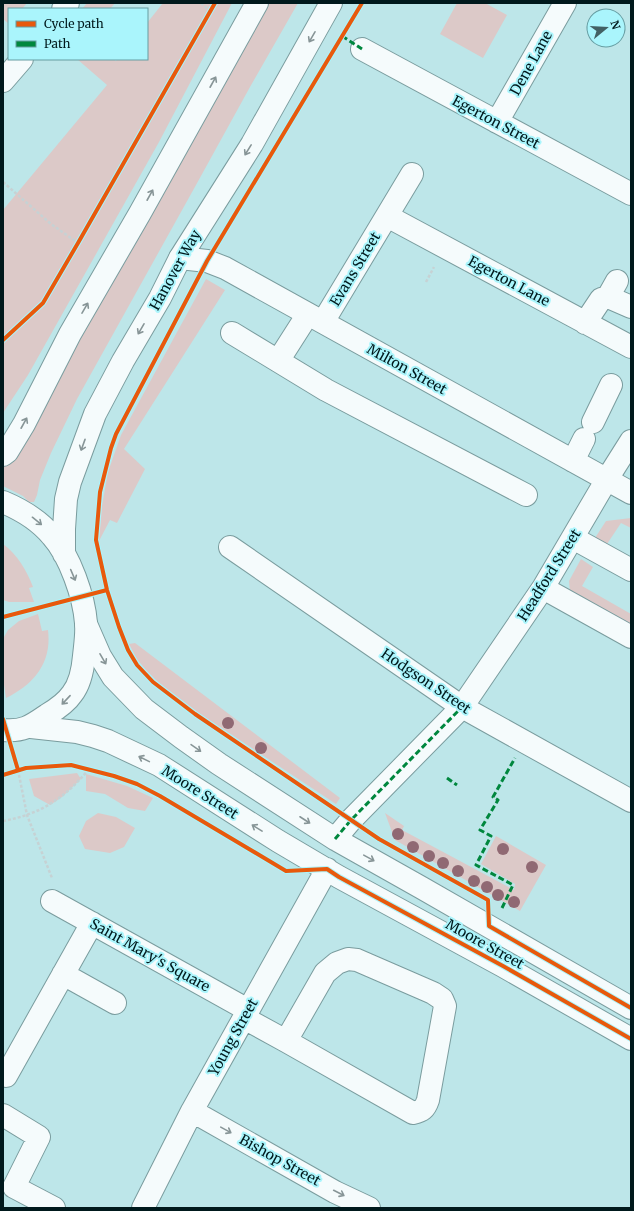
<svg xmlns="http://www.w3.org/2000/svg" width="634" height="1211" font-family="Merriweather,serif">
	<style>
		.green { fill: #dcc9c8 }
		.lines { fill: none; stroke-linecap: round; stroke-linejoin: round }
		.minor-casing { stroke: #7a9c9e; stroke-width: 24 }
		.highway-casing { stroke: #7a9c9e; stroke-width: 24 }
		.path { stroke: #c6d2d4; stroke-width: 2.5; stroke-dasharray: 3 2; stroke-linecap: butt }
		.minor { stroke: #f5fbfc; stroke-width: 22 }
		.highway { stroke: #f5fbfc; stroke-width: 22 }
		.quiet { stroke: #00873e; stroke-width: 3; stroke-dasharray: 6 3; stroke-linecap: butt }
		.cycleway-casing { stroke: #aaf5fc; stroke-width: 6 }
		.cycleway { stroke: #e8590c; stroke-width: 4 }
		.tree { fill: #906973 }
		.oneway { stroke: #879597 }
		.labels { text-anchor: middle; stroke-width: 4; stroke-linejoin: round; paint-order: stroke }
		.street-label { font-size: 14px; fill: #00191c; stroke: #aaf5fc }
	</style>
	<rect width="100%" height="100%" fill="#bde6e9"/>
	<path class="green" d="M3 3H27L22 9H9V24L3 19Z
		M87 3H115L110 9H82Z
		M163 3H232L159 142 28 375 3 413V210L107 85 77 59H113L116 61 117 59H147V23Z
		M268 3H298L250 87 196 185 77 399 51 453 40 480 37 495 34 502H29L23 496 3 486V468L15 455Z
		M457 3H485L507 15 483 58 440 34Z
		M206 279 225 290 124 449 145 469 117 523 110 520 99 541 102 506 108 472 121 435Z
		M631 518V528L621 523 607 544 595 538 606 521Z
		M3 544C17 554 27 571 33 587L29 588 34 602H9L3 600Z
		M581 559 593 567 582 586 631 614V625L570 592 569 581Z
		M38 614 42 631 48 630C52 663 34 684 6 698L3 678 4 637 8 630 19 621Z
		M135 643 340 798 336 804 196 711 160 684 145 669 137 659 129 644Z
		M77 773 81 779 62 797 50 805 34 796 29 779Z
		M86 774 127 786 153 798 145 811 128 808 105 794 86 791Z
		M98 813 116 817 135 828 124 847 110 853 85 849 79 836 86 821Z
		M385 813 404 826 402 830 514 890 515 884 481 864 496 836 546 865 520 911 395 840Z"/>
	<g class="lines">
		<g class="minor-casing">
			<path id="minor" d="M63 9 68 3
				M362 49 631 194
				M3 81 22 59
				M497 122 565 3
				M387 216 631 347
				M180 258 207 261 225 268 631 493
				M608 297 631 307
				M323 322 412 174
				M585 323 601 299 608 297 617 281
				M232 333 326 390 526 495
				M278 361 308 314
				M593 422 611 385
				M573 461 584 439
				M573 538 631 570
				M230 547 462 707 631 801
				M543 588 631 637
				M86 624 100 656 113 677 144 709 181 737 219 764 335 839 422 888 631 1008
				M31 727 77 732 93 736 108 741 159 765 278 841 339 877 503 966 631 1039
				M335 839 351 820 462 707 543 588 607 479 631 441
				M52 901 248 1010
				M63 974 115 1003
				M244 1018 286 1041 413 1113C422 1111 425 1109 428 1100L445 1006 442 999 433 993 357 960 348 959 337 963 325 973 286 1041
				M6 1076 92 923
				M192 1111 335 1192 369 1208
				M3 1115 39 1137 14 1187 54 1208
				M143 1208 192 1111 327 869"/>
		</g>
		<g class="highway-casing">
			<path id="highway" d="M3 455 7 452 24 424 70 334 140 213 257 3
				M3 502C22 510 39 520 52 536 70 556 84 597 86 623 87 634 85 646 84 656 83 668 80 684 72 694 66 703 57 709 47 715 31 726 23 732 3 730
				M64 554V529L66 499 70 482 95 414 123 361 160 298 180 258 252 144 331 3"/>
		</g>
		<path class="path" d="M201 3 210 11
			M3 182 51 224 78 243
			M426 282 434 267
			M18 770 27 815 52 878
			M3 821C41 814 65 798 89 769"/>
		<use href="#minor" class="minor"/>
		<use href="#highway" class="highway"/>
		<path class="quiet" d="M342 36 362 49
			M447 778 457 785
			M335 839 351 820 462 707
			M502 908 513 885 476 865 491 836 480 830 498 800 493 797 515 758"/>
		<g class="cycleway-casing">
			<path id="cycleway" d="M362 3 207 261 116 434 111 448 100 492 96 540 107 590 119 627 128 650 137 665 153 682 195 714 379 839 488 900 489 926 631 1008
				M3 340 43 303 78 243 215 3
				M3 617 107 590
				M3 719 18 770
				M3 775 26 768 71 765 114 776 137 784 160 796 286 871 327 869 339 877 503 966 631 1039"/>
		</g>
		<use href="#cycleway" class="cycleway"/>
	</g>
	<g class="tree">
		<circle cx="228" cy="723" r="6"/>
		<circle cx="261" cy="748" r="6"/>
		<circle cx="398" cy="834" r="6"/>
		<circle cx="413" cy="847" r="6"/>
		<circle cx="503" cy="849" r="6"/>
		<circle cx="429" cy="856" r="6"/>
		<circle cx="443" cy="863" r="6"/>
		<circle cx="532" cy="867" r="6"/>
		<circle cx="458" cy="871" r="6"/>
		<circle cx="474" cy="881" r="6"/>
		<circle cx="487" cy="887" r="6"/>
		<circle cx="498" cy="895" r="6"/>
		<circle cx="514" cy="902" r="6"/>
	</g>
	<defs><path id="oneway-shaft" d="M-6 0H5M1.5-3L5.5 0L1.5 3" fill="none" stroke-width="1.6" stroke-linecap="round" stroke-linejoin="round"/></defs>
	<g class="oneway">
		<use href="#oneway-shaft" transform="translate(312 37) rotate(120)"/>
		<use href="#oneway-shaft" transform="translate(213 82) rotate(-61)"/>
		<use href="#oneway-shaft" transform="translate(248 150) rotate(122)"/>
		<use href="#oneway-shaft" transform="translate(150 195) rotate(-61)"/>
		<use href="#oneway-shaft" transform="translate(85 308) rotate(-60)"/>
		<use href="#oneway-shaft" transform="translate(141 329) rotate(120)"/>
		<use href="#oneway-shaft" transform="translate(24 423) rotate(-61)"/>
		<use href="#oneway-shaft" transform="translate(83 445) rotate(110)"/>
		<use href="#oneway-shaft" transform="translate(37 521) rotate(39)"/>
		<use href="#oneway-shaft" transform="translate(73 575) rotate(67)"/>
		<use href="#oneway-shaft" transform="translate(103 659) rotate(60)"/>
		<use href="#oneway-shaft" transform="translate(66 700) rotate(133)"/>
		<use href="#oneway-shaft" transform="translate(196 748) rotate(35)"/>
		<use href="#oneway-shaft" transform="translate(144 759) rotate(-154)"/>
		<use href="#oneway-shaft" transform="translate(305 820) rotate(33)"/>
		<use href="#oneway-shaft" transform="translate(257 828) rotate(-148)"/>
		<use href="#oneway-shaft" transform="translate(369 858) rotate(29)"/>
		<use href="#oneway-shaft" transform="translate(226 1130) rotate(29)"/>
		<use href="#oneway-shaft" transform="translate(339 1193) rotate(27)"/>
	</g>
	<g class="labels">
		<g class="street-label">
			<text transform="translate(531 63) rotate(-61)" y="5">Dene Lane</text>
			<text transform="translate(496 122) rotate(28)" y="5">Egerton Street</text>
			<text transform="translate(355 269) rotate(-59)" y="5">Evans Street</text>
			<text transform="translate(175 270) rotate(-61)" y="5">Hanover Way</text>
			<text transform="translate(509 281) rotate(28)" y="5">Egerton Lane</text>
			<text transform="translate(407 369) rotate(29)" y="5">Milton Street</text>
			<text transform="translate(549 575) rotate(-58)" y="5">Headford Street</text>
			<text transform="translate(426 681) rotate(34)" y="5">Hodgson Street</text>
			<text transform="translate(200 792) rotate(32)" y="5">Moore Street</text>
			<text transform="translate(485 944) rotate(29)" y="5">Moore Street</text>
			<text transform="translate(150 955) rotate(29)" y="5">Saint Mary's Square</text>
			<text transform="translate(233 1037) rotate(-61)" y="5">Young Street</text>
			<text transform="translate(280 1160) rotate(29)" y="5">Bishop Street</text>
		</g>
	</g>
	<rect width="634" height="1211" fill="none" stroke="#00191c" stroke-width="8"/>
	<rect x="8" y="8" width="140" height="52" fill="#aaf5fc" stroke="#669da2"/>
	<rect x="16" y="21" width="20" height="6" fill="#e8590c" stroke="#669da2"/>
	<text x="44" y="28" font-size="12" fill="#00191c">Cycle path</text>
	<rect x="16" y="41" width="20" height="6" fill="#00873e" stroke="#669da2"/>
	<text x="44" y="48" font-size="12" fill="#00191c">Path</text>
	<g transform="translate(606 28) rotate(72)"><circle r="19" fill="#aaf5fc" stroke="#669da2"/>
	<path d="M0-3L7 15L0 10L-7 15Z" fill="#426164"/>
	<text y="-6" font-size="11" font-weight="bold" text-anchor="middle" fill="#00191c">N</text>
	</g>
</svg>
